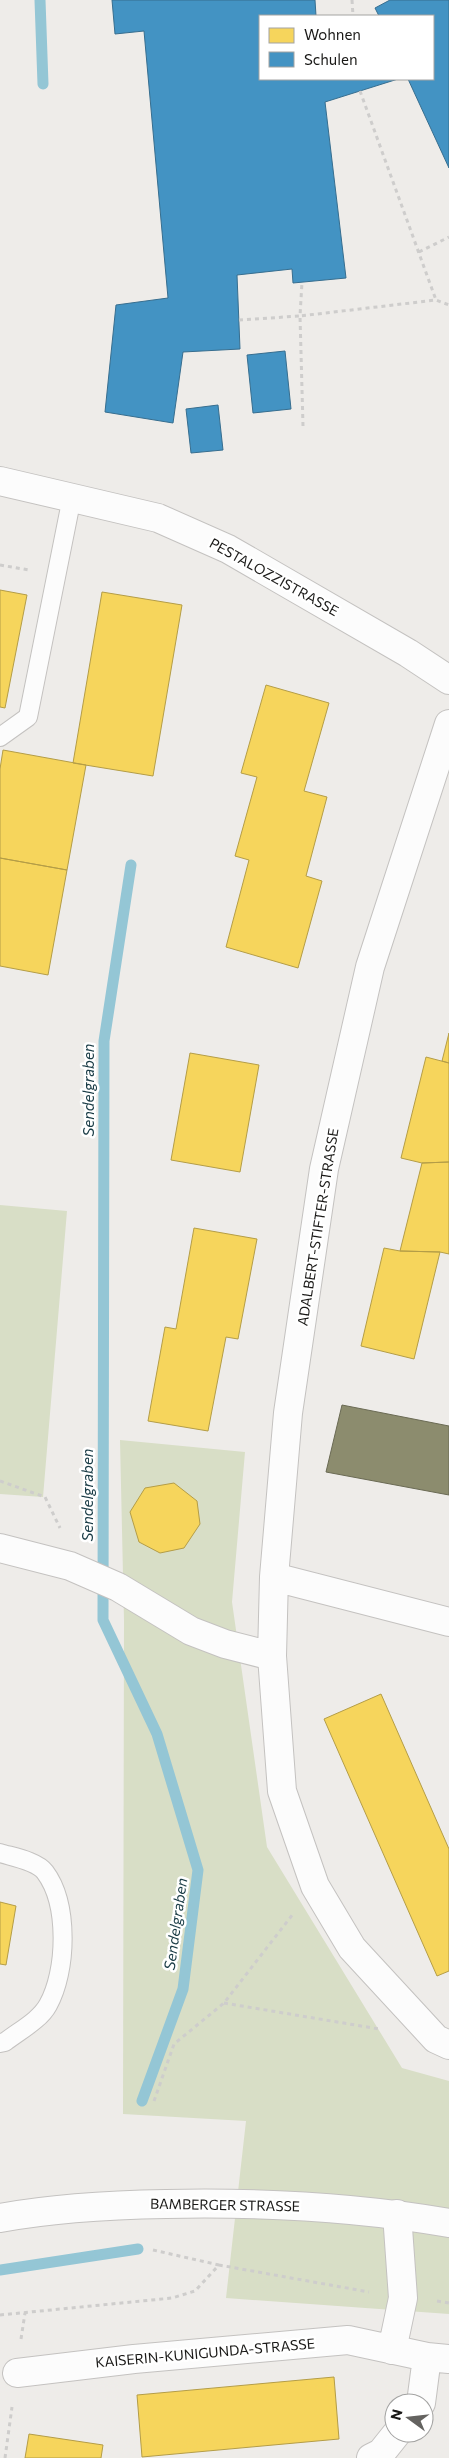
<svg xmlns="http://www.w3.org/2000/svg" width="449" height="2458" font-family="Commissioner,sans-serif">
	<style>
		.green { fill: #d8dec6 }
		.homes { fill: #f6d55c; stroke: #b49d47 }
		.schools { fill: #4393c3; stroke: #376e8f }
		.industry { fill: #8c8c6e; stroke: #6a6a54 }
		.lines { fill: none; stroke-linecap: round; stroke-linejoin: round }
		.stream { stroke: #94c6d5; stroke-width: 11 }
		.lane-casing { stroke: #c4c2c0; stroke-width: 20 }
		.street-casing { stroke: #c4c2c0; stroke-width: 30 }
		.secondary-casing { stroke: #c4c2c0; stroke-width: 30 }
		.path { stroke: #cecdcc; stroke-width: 3; stroke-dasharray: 4 4; stroke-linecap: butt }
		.lane { stroke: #fcfcfc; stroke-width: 18 }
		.street { stroke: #fcfcfc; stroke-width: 28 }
		.secondary { stroke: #fcfcfc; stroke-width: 28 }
		.labels { text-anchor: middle; stroke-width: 5; stroke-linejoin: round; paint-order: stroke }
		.street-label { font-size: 14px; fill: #1a1917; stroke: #fff }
		.water-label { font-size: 15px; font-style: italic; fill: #1a3c46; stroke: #fff }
	</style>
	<rect width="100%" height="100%" fill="#eeece9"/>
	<path class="green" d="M0 1205 67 1211 43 1497 0 1494Z
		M120 1440 245 1452 232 1602 267 1847 402 2068 449 2081V2314L226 2298 246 2121 123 2114 124 1620Z"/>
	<path class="homes" d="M0 590 27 595 5 708 0 707Z
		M102 592 182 605 153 776 73 763Z
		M266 685 329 703 304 791 327 797 306 876 322 881 298 968 226 947 249 860 235 856 257 777 241 773Z
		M3 750 86 765 67 870 0 858V769Z
		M0 858 67 870 48 975 0 966Z
		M449 1033V1063L442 1061Z
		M190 1053 259 1065 240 1172 171 1160Z
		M426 1057 449 1063V1162L422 1163 401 1158Z
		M449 1162V1254L440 1252 400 1251 422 1163Z
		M194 1228 257 1239 238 1339 226 1337 208 1431 148 1421 165 1327 176 1329Z
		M384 1248 400 1251 440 1252 414 1359 361 1346Z
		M174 1483 197 1501 200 1524 184 1548 160 1553 139 1542 130 1512 145 1488Z
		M381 1694 449 1849V1971L437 1976 324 1719Z
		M0 1902 16 1906 6 1965 0 1964Z
		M334 2377 339 2439 142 2457 137 2395Z
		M29 2434 103 2445 101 2458H25Z"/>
	<path class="schools" d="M112 0H315L316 16H260V79H398L325 102 346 278 293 283 292 269 237 275 240 349 183 352 173 423 105 412 116 305 168 298 144 31 115 34Z
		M390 0H449V168L408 79H433V16H379L375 8Z
		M285 351 291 409 253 413 247 355Z
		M218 405 223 450 191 453 186 409Z"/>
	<path class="industry" d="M342 1405 449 1426V1495L326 1472Z"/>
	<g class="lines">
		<path class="stream" d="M40 0 43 84
			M131 865 104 1041 103 1620 157 1734 198 1870 183 1989 142 2101
			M0 2270 138 2249"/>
		<g class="lane-casing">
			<path id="lane" d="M0 737 28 717 72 497
				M0 1853C13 1857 37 1861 45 1872 69 1904 67 1971 48 2005 40 2020 19 2031 5 2042L0 2043"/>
		</g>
		<g class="street-casing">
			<path id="street" d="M0 481 158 518 228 549 408 653 449 680
				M449 724 370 967 324 1169 288 1413 274 1577 272 1656 282 1791 315 1886 352 1948 436 2039 449 2045
				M0 1548 70 1566 118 1587 191 1631 225 1644 272 1656
				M274 1577 449 1622
				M392 2350 403 2298 397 2214
				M17 2373 134 2359 348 2340 427 2357 449 2359
				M421 2403 427 2357
				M371 2458 381 2453 397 2433"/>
		</g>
		<g class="secondary-casing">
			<path id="secondary" d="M0 2218C54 2208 111 2205 166 2204 261 2202 356 2207 449 2223"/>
		</g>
		<path class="path" d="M352 0 353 16
			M360 91 436 300
			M419 252 449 237
			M239 320 300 316 302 282
			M303 426 300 316 436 300 449 305
			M0 565 29 570
			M0 1481 45 1497 60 1528
			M224 2003 379 2029
			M154 2101 174 2044 224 2003 293 1914
			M153 2250 219 2265
			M437 2301 449 2303
			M0 2315 172 2298 195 2291 219 2265 369 2292
			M21 2339 25 2313
			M5 2458 12 2407"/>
		<use href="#lane" class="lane"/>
		<use href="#street" class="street"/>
		<use href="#secondary" class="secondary"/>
	</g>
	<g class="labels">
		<g class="street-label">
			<text transform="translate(274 577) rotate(29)" y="5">PESTALOZZISTRASSE</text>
			<text transform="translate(318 1227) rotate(-81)" y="5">ADALBERT-STIFTER-STRASSE</text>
			<text transform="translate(225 2205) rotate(1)" y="5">BAMBERGER STRASSE</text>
			<text transform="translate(205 2353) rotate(-5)" y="5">KAISERIN-KUNIGUNDA-STRASSE</text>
		</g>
		<g class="water-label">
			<text transform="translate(89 1090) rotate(-90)" y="5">Sendelgraben</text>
			<text transform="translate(88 1495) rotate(-90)" y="5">Sendelgraben</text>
			<text transform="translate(176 1924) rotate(-82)" y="5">Sendelgraben</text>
		</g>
	</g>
	<rect x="259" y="15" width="175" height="65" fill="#ffffff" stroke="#a3a3a2"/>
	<rect x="269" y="28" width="25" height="15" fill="#f6d55c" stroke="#a3a3a2"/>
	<text x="304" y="40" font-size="15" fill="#1a1917">Wohnen</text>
	<rect x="269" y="52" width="25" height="15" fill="#4393c3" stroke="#a3a3a2"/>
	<text x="304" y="65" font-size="15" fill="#1a1917">Schulen</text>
	<g transform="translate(409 2418) rotate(285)"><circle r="24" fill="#ffffff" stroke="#a3a3a2"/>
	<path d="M0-4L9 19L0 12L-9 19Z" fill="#646360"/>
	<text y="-8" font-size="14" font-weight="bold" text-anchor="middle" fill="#1a1917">N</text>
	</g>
</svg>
